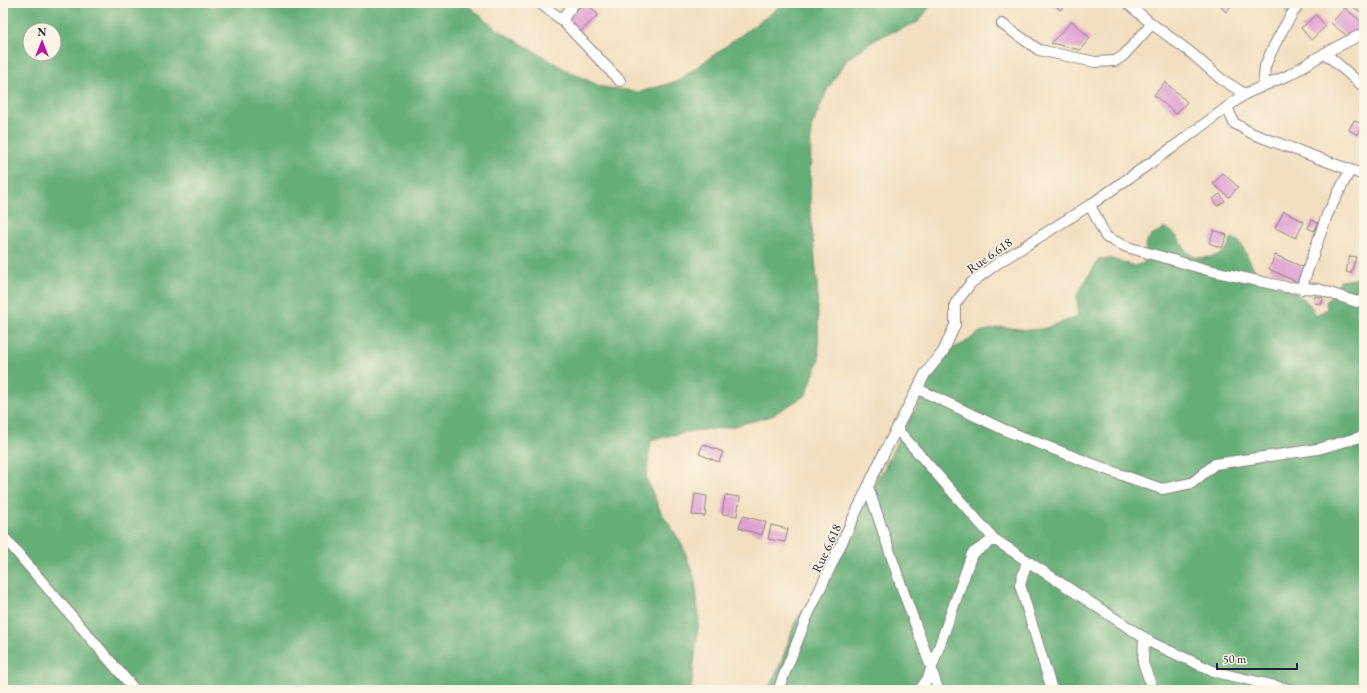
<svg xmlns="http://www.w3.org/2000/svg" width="1367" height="693" font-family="'EB Garamond',serif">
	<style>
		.forest { fill: #65ae77; stroke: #446859; fill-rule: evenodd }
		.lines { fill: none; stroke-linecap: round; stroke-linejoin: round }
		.stream { stroke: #5bc7d4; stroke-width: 3 }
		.building { fill: #e0a2d3 }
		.street-casing { stroke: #8a807e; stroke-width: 12 }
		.street { stroke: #fff; stroke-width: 10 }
		.labels { text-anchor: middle; stroke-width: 3; stroke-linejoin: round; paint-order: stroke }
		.street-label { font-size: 13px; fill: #22223b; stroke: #fcf5e5 }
	</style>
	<rect width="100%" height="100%" fill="#fcf5e5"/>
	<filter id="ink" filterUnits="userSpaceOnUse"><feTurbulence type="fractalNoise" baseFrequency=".025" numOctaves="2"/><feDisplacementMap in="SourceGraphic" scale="8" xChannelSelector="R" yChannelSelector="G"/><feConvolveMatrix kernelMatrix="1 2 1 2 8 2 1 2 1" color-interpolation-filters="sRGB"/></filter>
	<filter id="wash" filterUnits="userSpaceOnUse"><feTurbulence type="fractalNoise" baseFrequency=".012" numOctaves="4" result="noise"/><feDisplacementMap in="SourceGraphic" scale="16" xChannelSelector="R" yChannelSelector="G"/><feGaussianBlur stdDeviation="0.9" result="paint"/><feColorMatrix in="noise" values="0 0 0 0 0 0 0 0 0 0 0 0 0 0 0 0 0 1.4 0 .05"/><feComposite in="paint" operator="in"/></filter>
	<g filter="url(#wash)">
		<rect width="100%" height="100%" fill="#f2dfc0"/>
		<path class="forest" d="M3 3H194C206 9 219 6 232 3H465L495 28 566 70 602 87 640 92 678 81 777 9 781 3H933L918 22 880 37 848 58 827 90 811 128 810 206 817 281 819 359 806 395 771 416 731 427 691 431 651 440 646 478 661 512 682 544 695 580 699 618 691 690H3ZM30 30H54V54H30Z
			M1165 228C1187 236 1179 263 1210 257 1216 256 1223 254 1227 248 1229 245 1229 241 1232 238L1238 241 1242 246 1259 279C1275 285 1295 289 1307 302 1311 306 1314 311 1316 315L1327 309 1326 302 1337 290 1338 284 1340 281 1355 279 1364 268V690H768L781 663 795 622 814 595 854 526 878 477 884 469 896 444 925 392 926 383 934 365 951 349 963 344 980 332 1002 327 1028 330 1042 329 1075 318 1078 316 1077 295 1099 259H1112L1134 266 1144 263C1148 253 1145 252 1146 244 1147 236 1159 232 1165 228Z"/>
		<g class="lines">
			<path class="stream" d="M1275 3 1284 7 1289 14"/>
		</g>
		<g id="blocks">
			<path class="building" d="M584 3H587L598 15 579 33 566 20Z
				M1053 3H1068L1060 10Z
				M1217 3H1234L1226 12Z
				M1348 3H1364V15Z
				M1345 8 1364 24 1351 39 1331 23Z
				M1316 15 1326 26 1311 40 1301 28Z
				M1072 21 1090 38 1080 50 1051 43Z
				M1165 82 1187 102 1176 114 1154 95Z
				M1354 120 1363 125 1358 135 1349 130Z
				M1223 173 1238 187 1229 197 1213 184Z
				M1220 194 1225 201 1217 206 1213 199Z
				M1284 211 1304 222 1296 238 1275 228Z
				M1312 220 1318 223 1314 231 1308 228Z
				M1214 230 1227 235 1222 248 1209 243Z
				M1275 255 1303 267 1297 282 1269 269Z
				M1350 256 1356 257 1351 273 1346 272Z
				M1315 296 1323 298 1322 304 1314 303Z
				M703 444 723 452 719 462 699 454Z
				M695 494 707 496 705 516 692 515Z
				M725 495 740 497 737 516 722 514Z
				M743 516 766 522 762 535 739 528Z
				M771 525 788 529 785 542 768 539Z"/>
		</g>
	</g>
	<g filter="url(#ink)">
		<use href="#blocks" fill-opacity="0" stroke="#8a807e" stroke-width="1"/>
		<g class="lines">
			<g class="street-casing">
				<path id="street" d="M540 3 562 20 620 81
					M1127 3 1152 24 1190 52 1221 79 1245 94
					M562 20 574 3
					M1002 24 1039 50 1095 62 1115 61 1123 56 1152 24
					M1325 53 1364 87
					M1263 86 1289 75 1325 53 1364 33
					M1227 107 1234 123 1253 134 1364 175
					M1090 205 1106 237 1127 247 1208 270 1286 287 1318 289 1357 302 1364 299
					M1301 289 1327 215 1350 170
					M918 389 1007 431 1116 473 1162 489 1192 483 1215 464 1318 449 1364 436
					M897 429 994 539 1152 643 1215 672 1293 690
					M868 487 902 588 931 667 938 690
					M3 536 135 690
					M1027 561 1020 585 1052 690
					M1144 637 1143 663 1153 690
					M778 690 807 617 881 459 925 374 943 352 955 325V304L971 283 998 263 1090 205 1172 148 1245 94 1263 86C1264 80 1264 73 1265 67 1273 44 1286 23 1299 3
					M920 690 928 678 972 554 994 539"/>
			</g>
			<use href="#street" class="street"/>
		</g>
	</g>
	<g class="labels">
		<g class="street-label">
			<text transform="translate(989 255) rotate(-35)" y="5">Rue 6.618</text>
			<text transform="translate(826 548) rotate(-65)" y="5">Rue 6.618</text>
		</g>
	</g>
	<rect width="1367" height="693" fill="none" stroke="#fcf5e5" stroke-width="16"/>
	<g transform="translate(42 42)"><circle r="19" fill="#fcf5e5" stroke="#a5a1a1"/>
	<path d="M0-3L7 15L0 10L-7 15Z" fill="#b5179e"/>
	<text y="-6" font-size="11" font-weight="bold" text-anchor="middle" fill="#22223b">N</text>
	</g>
	<path d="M1217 663v6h80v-6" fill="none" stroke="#22223b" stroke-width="2"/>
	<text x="1223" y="663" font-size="12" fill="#22223b" stroke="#fcf5e5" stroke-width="3" paint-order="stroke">50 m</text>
</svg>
